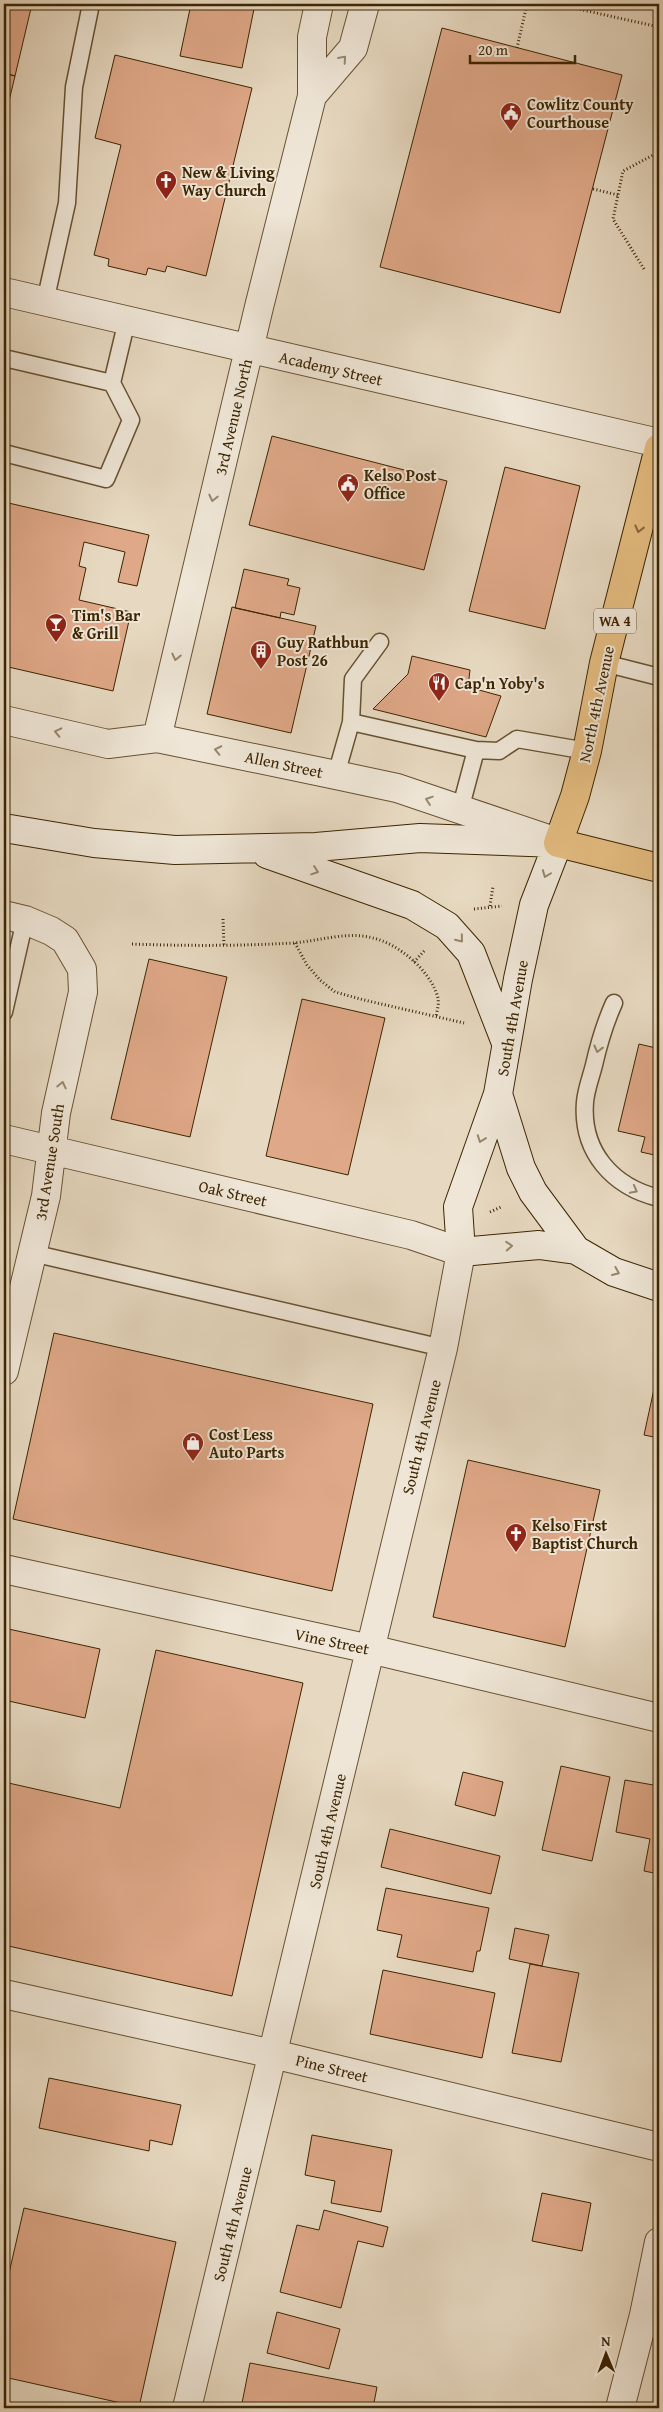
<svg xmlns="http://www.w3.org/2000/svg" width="663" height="2412" font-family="'Gentium Book Plus',serif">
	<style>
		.building { fill: #dfa888; stroke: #3c2501 }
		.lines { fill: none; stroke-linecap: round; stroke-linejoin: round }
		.lane-casing { stroke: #675231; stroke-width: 19 }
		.street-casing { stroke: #675231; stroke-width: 30 }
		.secondary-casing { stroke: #3c2501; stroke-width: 30 }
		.primary-casing { stroke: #3c2501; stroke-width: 30 }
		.path { stroke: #3c2501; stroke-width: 3; stroke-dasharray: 1 2.5; stroke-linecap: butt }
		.lane { stroke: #efe6d7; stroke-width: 16 }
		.street { stroke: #efe6d7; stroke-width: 28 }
		.secondary { stroke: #efe6d7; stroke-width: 28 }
		.primary { stroke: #e4bc80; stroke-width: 28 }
		.oneway { stroke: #96866c }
		.oneway2 { stroke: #88693a }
		.labels { text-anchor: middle; stroke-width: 4; stroke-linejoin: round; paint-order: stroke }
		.shield { fill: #efe6d7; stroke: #725f41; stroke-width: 1 }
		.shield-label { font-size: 15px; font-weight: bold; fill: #3c2501 }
		.poi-label { font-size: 16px; font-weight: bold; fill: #3c2501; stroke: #efe6d7; text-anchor: start }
		.street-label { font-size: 16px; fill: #3c2501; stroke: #efe6d7 }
	</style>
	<rect width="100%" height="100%" fill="#e7d9c1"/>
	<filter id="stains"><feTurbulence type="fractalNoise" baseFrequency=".004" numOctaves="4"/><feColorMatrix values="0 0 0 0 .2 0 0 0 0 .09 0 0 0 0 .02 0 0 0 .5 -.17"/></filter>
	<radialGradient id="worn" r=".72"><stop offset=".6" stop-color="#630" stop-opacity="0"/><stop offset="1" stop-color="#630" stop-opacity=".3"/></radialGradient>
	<path class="building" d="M4 4H32L15 76 4 73Z
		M191 4H255L242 68 180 56Z
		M442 28 622 75 560 313 380 267Z
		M115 55 252 88 206 276 167 266 165 272 148 268 146 275 108 266 109 259 94 255 121 145 95 138Z
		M4 73 15 76 4 122Z
		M272 436 447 481 424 570 249 525Z
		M505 467 580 486 545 629 469 611Z
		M4 502 149 535 137 586 118 582 125 552 84 542 79 566 86 568 79 600 131 612 113 691 4 666Z
		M244 569 289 579 287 585 300 588 294 615 281 612 280 618 235 608Z
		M232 607 316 626 291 733 207 714Z
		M412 656 470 670 468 687 501 696 486 737 373 709 408 674Z
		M149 959 227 977 190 1137 111 1119Z
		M302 999 385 1018 348 1175 266 1156Z
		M659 1036V1156L641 1152 645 1137 618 1131 639 1044 656 1048Z
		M54 1333 373 1404 332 1591 13 1519Z
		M659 1366V1438L644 1435Z
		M468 1460 600 1490 565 1647 433 1617Z
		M4 1628 100 1649 85 1718 4 1700Z
		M156 1650 303 1683 232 1996 4 1945V1782L120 1808Z
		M561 1766 610 1777 592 1861 542 1850Z
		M463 1772 503 1782 495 1816 455 1805Z
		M625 1780 659 1786V1874L644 1871 650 1839 616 1832Z
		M390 1829 500 1856 491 1894 381 1867Z
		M386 1888 489 1908 480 1951H477L473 1972 397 1957 402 1935 377 1930Z
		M515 1928 549 1935 542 1966 509 1959Z
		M530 1964 579 1973 561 2062 512 2053Z
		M383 1970 495 1993 482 2058 370 2034Z
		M49 2078 181 2105 172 2145 150 2140 149 2151 39 2128Z
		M312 2135 392 2150 381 2212 331 2203 335 2181 305 2175Z
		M542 2193 591 2203 582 2251 532 2241Z
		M24 2208 176 2242 139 2407 4 2377V2295Z
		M324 2210 388 2227 383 2247 358 2241 341 2308 280 2292 297 2225 319 2230Z
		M277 2312 340 2329 329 2369 267 2353Z
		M250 2363 377 2387 373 2408H345L322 2404 321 2408H241Z"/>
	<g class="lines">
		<g class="lane-casing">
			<path id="lane" d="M45 302 67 203 74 87 91 4
				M4 358 112 383 131 420 106 479 4 453
				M112 383 127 320
				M604 663 659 677
				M351 722 353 679 380 642
				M476 750 499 751 517 739 587 751
				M336 775 351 722 476 750 460 810
				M614 1003C605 1023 599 1043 594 1065 591 1077 586 1090 585 1102 581 1152 613 1187 659 1198
				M4 1012 25 920
				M32 1253 443 1348"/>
		</g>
		<g class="street-casing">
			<path id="street" d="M312 96 353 48 365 4
				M4 292 659 443
				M4 720 108 744 157 738 336 775 397 788 548 839
				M157 738 259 307 312 96V37L319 4
				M4 915 25 920 51 931 65 940 82 969 83 992 56 1113 46 1196 4 1371
				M4 1139 411 1235 461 1252 443 1348 187 2408
				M4 1569 370 1649 659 1718
				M4 1994 273 2054 659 2147
				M620 2408 644 2315 659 2242"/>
		</g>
		<g class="secondary-casing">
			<path id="secondary" d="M4 828 94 843 175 850 316 847 420 838 558 843 534 905 518 979 498 1094 521 1168 533 1192 576 1250 614 1272 659 1287
				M267 854 412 905 447 926 471 953 506 1043
				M498 1094 458 1207 461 1252 539 1245 576 1250"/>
		</g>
		<g class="primary-casing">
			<path id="primary" d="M659 448 604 663 587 751 575 796 558 843 659 868"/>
		</g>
		<path class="path" d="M556 4 659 27
			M517 48 527 4
			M593 189 618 195
			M644 269 613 219 623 171 659 152
			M490 906 493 886
			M474 909 502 906
			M223 919 224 946
			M295 943 307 965 320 980 335 992 364 1000 464 1023
			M132 944C186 946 239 946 293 943 319 941 347 931 373 938 399 944 431 971 438 998 439 1004 437 1011 436 1017
			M414 962 425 950
			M490 1212 501 1207"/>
		<use href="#lane" class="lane"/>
		<use href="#street" class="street"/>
		<use href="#secondary" class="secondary"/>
		<use href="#primary" class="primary"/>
	</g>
	<defs><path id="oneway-chevron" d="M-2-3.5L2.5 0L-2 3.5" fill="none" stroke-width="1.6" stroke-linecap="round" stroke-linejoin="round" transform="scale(1.25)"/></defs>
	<g class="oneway">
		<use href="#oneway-chevron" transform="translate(343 59) rotate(-49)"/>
		<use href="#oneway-chevron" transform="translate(213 498) rotate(103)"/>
		<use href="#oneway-chevron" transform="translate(176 657) rotate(103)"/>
		<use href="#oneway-chevron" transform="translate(58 732) rotate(-167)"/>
		<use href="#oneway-chevron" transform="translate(218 750) rotate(-168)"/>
		<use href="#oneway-chevron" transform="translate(429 800) rotate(-161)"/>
		<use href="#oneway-chevron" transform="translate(315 871) rotate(19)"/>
		<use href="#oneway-chevron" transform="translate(546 874) rotate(111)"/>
		<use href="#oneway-chevron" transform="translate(460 939) rotate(51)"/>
		<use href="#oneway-chevron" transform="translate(598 1049) rotate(104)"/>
		<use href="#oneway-chevron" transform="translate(62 1085) rotate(-77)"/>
		<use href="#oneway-chevron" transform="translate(481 1139) rotate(110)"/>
		<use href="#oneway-chevron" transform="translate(634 1190) rotate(28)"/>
		<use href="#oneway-chevron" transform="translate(509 1246) rotate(-4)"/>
		<use href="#oneway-chevron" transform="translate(616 1272) rotate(23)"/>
	</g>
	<use class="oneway2" href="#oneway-chevron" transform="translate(639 529) rotate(104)"/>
	<defs>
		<g id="civic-pin" transform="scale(1.125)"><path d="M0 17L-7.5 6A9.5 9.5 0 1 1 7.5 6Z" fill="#8f2418" stroke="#efe6d7"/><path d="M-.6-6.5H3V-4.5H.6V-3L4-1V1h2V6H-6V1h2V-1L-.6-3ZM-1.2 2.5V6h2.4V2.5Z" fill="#fff"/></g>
		<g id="church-pin" transform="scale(1.125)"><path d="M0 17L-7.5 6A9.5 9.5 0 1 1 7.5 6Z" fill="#8f2418" stroke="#efe6d7"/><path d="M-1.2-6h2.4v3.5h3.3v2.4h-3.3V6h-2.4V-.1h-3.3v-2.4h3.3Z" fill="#fff"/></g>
		<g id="bar-pin" transform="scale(1.125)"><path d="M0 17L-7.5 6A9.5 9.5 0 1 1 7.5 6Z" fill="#8f2418" stroke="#efe6d7"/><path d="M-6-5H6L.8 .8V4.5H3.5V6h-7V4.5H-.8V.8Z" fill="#fff"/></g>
		<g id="building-pin" transform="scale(1.125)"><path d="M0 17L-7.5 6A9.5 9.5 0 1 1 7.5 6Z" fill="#8f2418" stroke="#efe6d7"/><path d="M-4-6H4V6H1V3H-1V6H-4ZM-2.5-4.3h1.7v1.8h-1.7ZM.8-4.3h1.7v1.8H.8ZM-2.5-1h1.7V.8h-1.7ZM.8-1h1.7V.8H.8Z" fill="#fff"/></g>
		<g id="restaurant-pin" transform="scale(1.125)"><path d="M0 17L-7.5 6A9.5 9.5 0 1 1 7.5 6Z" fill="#8f2418" stroke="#efe6d7"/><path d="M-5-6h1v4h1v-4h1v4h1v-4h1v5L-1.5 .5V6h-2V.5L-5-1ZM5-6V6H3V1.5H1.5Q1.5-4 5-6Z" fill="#fff"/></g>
		<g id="shop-pin" transform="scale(1.125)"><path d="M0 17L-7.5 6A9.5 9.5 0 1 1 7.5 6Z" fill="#8f2418" stroke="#efe6d7"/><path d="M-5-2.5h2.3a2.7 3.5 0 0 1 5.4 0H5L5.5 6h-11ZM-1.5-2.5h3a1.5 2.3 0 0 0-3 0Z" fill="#fff"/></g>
	</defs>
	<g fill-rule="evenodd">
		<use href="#civic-pin" x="511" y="113"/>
		<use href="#church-pin" x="166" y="181"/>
		<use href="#civic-pin" x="348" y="484"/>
		<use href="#bar-pin" x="56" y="624"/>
		<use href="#building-pin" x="261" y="651"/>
		<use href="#restaurant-pin" x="439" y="683"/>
		<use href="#shop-pin" x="193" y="1443"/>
		<use href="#church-pin" x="516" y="1534"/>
	</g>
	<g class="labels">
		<rect class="shield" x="594" y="608.5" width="42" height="25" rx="4"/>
		<g class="shield-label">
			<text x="615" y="626">WA 4</text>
		</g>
		<g class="poi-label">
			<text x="527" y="110">Cowlitz County<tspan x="527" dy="18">Courthouse</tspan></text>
			<text x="182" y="178">New &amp; Living<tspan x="182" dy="18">Way Church</tspan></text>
			<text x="364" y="481">Kelso Post<tspan x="364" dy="18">Office</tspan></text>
			<text x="72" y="621">Tim's Bar<tspan x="72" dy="18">&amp; Grill</tspan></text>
			<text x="277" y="648">Guy Rathbun<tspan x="277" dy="18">Post 26</tspan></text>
			<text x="455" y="689">Cap'n Yoby's</text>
			<text x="209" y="1440">Cost Less<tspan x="209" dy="18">Auto Parts</tspan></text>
			<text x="532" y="1531">Kelso First<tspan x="532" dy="18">Baptist Church</tspan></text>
		</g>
		<g class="street-label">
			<text transform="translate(331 368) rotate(13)" y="6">Academy Street</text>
			<text transform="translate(233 417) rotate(-77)" y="6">3rd Avenue North</text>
			<text transform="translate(596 704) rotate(-78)" y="6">North 4th Avenue</text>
			<text transform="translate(284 764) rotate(12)" y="6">Allen Street</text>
			<text transform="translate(512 1018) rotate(-80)" y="6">South 4th Avenue</text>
			<text transform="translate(49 1162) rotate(-81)" y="6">3rd Avenue South</text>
			<text transform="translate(233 1193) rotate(13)" y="6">Oak Street</text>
			<text transform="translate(421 1437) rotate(-76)" y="6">South 4th Avenue</text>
			<text transform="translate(332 1641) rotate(12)" y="6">Vine Street</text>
			<text transform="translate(327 1831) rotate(-77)" y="6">South 4th Avenue</text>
			<text transform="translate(332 2068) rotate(14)" y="6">Pine Street</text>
			<text transform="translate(232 2224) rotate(-76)" y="6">South 4th Avenue</text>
		</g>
	</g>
	<rect width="663" height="2412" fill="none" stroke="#e7d9c1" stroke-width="20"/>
	<rect x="5" y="5" width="653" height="2402" fill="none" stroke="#3c2501" stroke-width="2.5"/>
	<rect x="10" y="10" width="643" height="2392" fill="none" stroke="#3c2501"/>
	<g transform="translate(606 2354) rotate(359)" stroke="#efe6d7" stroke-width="4" paint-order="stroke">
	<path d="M0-4L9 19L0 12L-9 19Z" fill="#3c2501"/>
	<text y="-8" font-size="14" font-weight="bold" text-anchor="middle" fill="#3c2501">N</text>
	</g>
	<path d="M470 55v8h105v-8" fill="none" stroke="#3c2501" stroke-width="2.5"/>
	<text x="478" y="55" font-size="15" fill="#3c2501" stroke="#efe6d7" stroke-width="4" paint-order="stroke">20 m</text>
	<rect width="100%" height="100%" filter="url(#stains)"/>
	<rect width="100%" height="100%" fill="url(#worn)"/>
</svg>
